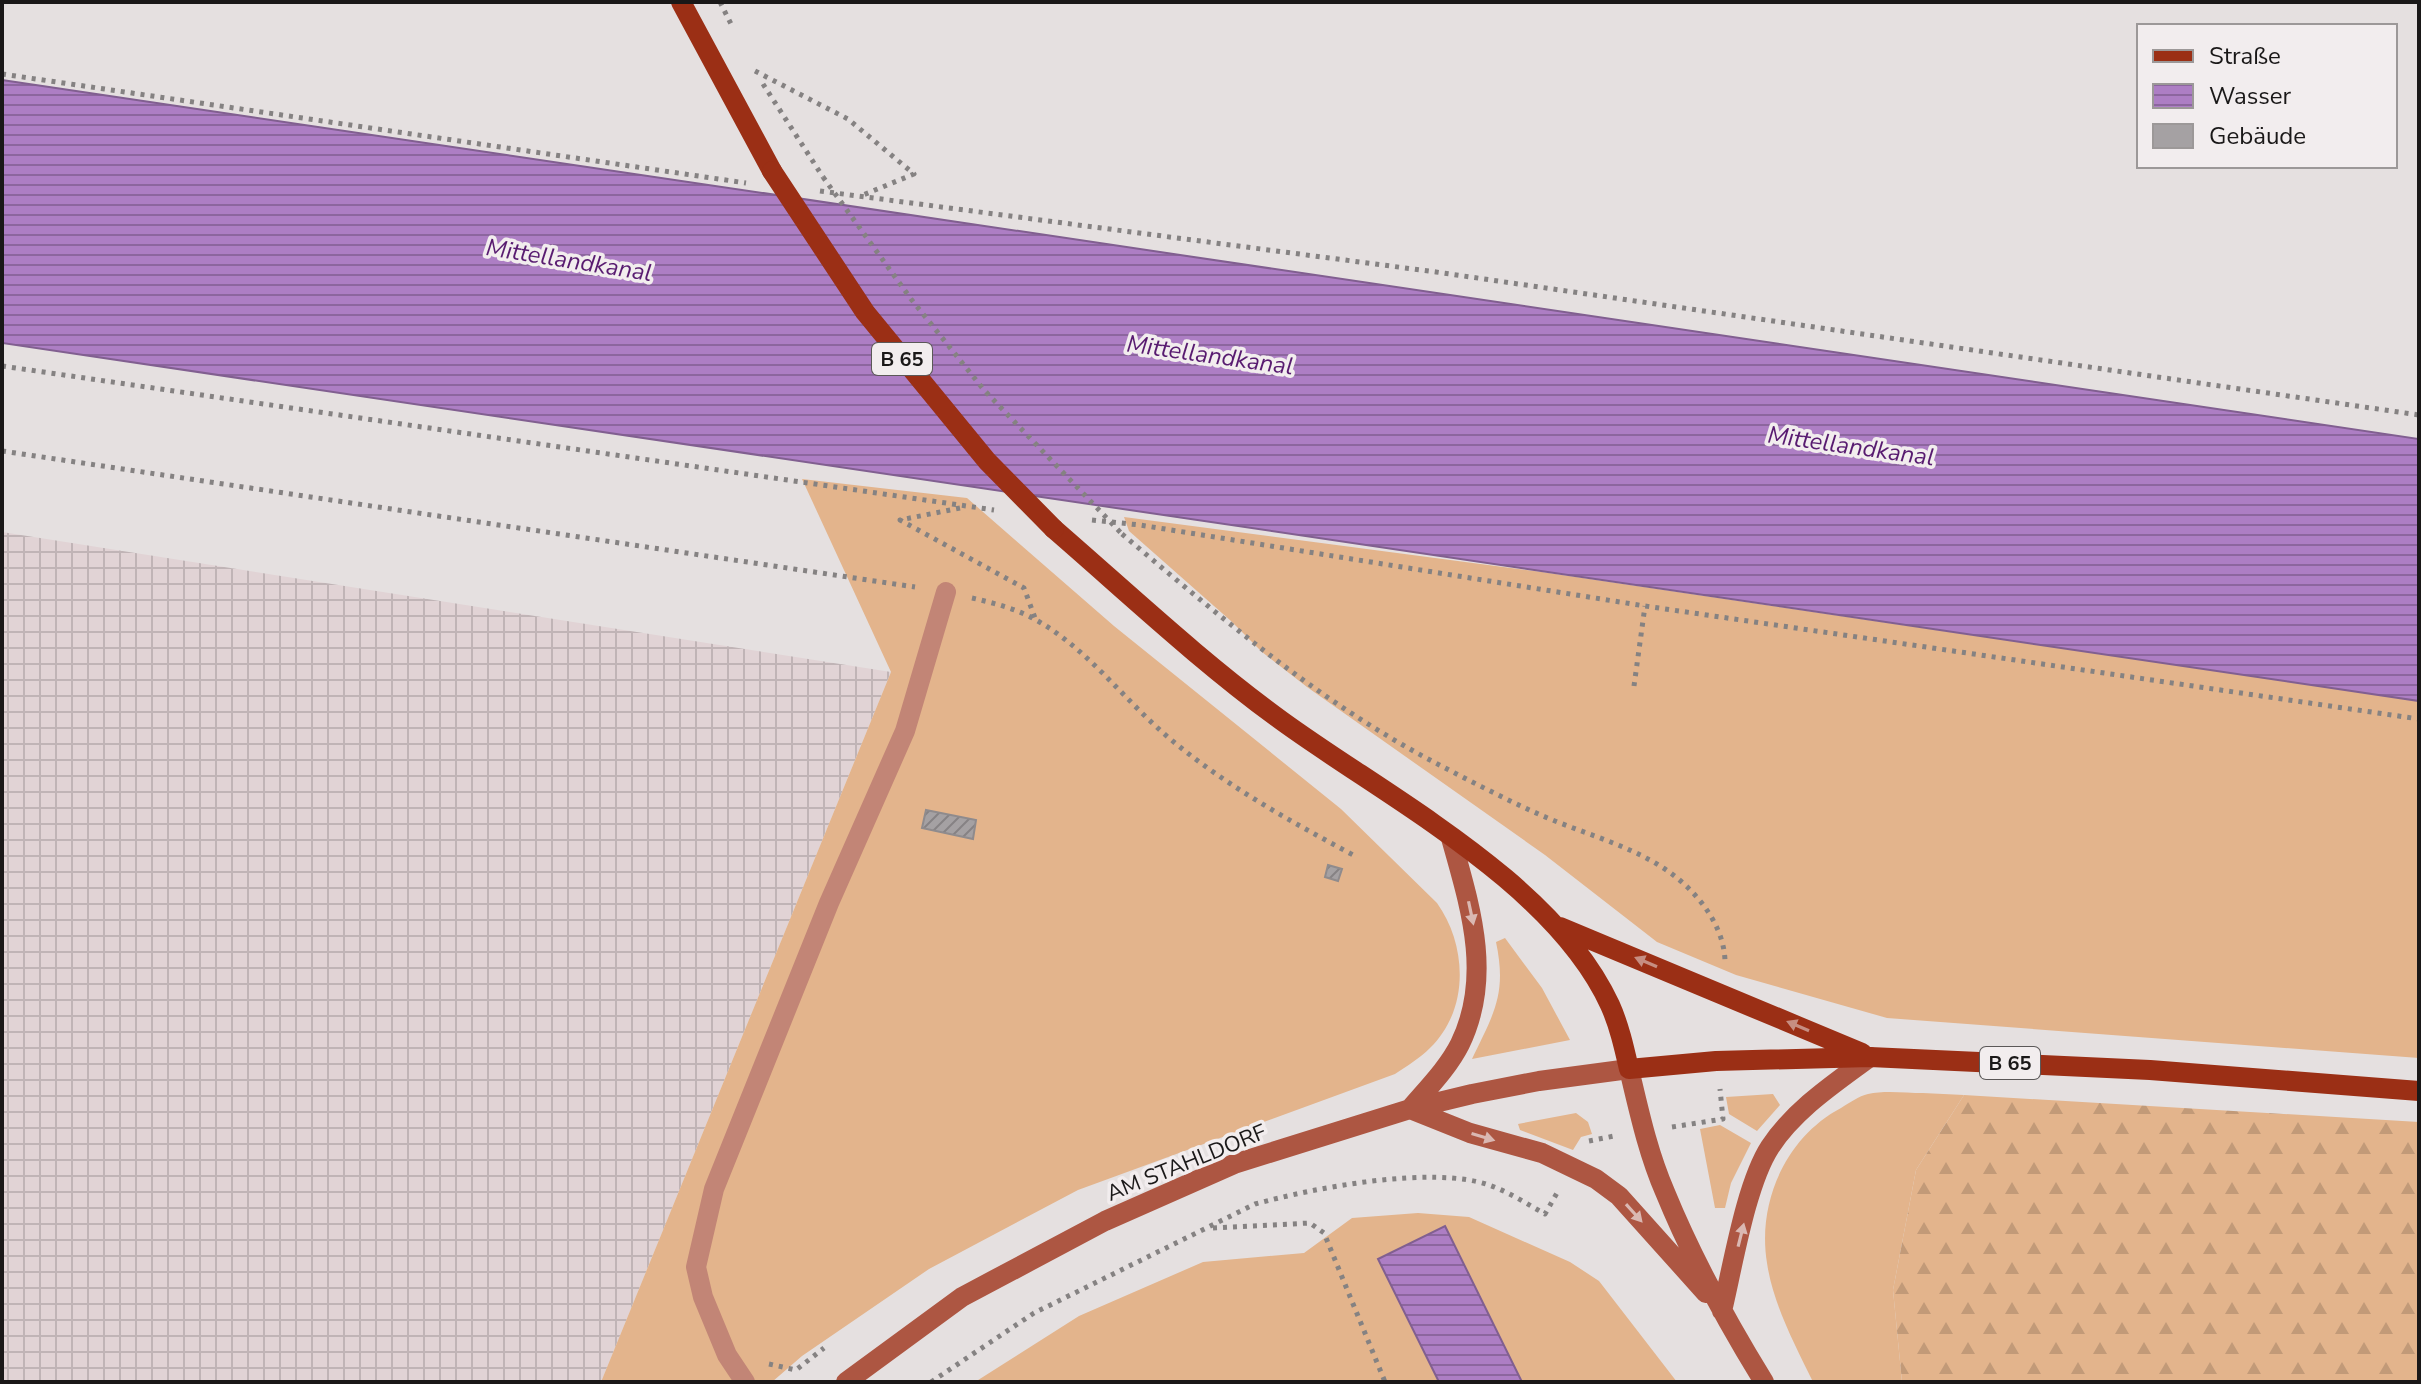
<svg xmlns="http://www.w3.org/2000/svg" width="2421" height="1384" font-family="'Nunito Sans',sans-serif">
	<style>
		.industrial { fill: url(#industrial-grid) }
		.grass { fill: #e3b48c }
		.forest { fill: url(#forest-firs) }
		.water { fill: url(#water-rules); stroke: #815f90; stroke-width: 2 }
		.building { fill: url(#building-hatch); stroke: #8f8b8d; stroke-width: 2 }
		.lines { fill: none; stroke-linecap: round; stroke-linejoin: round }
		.path { stroke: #858282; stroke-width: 5; stroke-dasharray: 4 6; stroke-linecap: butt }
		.lane { stroke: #c28576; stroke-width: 20 }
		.secondary { stroke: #ad5642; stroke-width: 20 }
		.primary { stroke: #9b2f15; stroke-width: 20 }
		.path-bridge { stroke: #858282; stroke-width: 5; stroke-dasharray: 4 6; stroke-linecap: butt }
		.primary-bridge { stroke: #9b2f15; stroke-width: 20 }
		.oneway { fill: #dab8b2 }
		.oneway2 { fill: #c68e82 }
		.labels { text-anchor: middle; stroke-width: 7; stroke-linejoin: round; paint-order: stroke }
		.shield { fill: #f2edee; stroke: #5b5858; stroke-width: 2 }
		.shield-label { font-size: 20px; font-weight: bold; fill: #1a1818 }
		.street-label { font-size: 22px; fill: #1a1818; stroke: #f2edee }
		.water-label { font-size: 24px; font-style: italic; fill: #581b70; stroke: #f2edee }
	</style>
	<defs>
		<pattern id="industrial-grid" width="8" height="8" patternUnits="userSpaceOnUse" patternTransform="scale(2)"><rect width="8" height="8" fill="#e1d3d5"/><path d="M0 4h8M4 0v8" fill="none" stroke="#c0b4b6"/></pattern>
		<pattern id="forest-firs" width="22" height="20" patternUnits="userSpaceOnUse" patternTransform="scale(2)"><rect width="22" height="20" fill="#e3b48c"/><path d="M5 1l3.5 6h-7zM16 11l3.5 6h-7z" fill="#c29a78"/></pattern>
		<pattern id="water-rules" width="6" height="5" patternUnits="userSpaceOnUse" patternTransform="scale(2)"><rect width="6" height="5" fill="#ad7ec4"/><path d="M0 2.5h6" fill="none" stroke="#8c669e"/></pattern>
		<pattern id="building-hatch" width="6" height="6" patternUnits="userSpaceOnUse" patternTransform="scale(2)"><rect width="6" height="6" fill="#a5a1a3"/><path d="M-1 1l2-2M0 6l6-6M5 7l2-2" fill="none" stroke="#868284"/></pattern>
	</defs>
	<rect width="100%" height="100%" fill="#e5e0e0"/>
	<path class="industrial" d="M2 532 891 672 601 1382H2Z"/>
	<path class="grass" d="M802 479 967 498 1114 626 1341 809 1437 903C1467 945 1470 1009 1430 1048 1420 1058 1407 1066 1395 1074L1078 1190 929 1269 802 1356 772 1382H601L891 672Z
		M1124 517 1542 572 2419 701V1058L1887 1018 1736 975 1657 942 1545 855 1307 687 1262 652 1231 621 1129 531Z
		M1505 938 1542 988 1570 1040 1472 1059C1494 1013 1507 994 1496 942Z
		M1923 1093 1964 1095 1916 1170 1893 1290 1902 1382H1813C1795 1345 1773 1304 1767 1263 1757 1202 1786 1137 1841 1108 1849 1103 1859 1096 1868 1094 1885 1090 1906 1093 1923 1093Z
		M1773 1094 1780 1105 1757 1131 1729 1114 1726 1097Z
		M1576 1113 1588 1122 1592 1134 1581 1137 1573 1150 1520 1130 1518 1124Z
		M1720 1125 1751 1143 1731 1183 1725 1208H1715L1700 1129Z
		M1418 1213 1469 1217 1570 1262 1599 1281 1677 1382H975L1079 1316 1203 1262 1304 1253 1352 1218Z"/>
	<path class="forest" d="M1964 1095 2419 1122V1382H1902L1893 1290 1916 1170Z"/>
	<path class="water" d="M2 80 2419 439V701L2 343Z
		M1445 1226 1522 1382H1439L1378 1259Z"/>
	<path class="building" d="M926 810 976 820 973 839 922 828Z
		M1328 865 1342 869 1338 881 1325 877Z"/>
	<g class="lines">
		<path class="path" d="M720 2 732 26
			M755 71 848 119 914 174 863 195
			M2 74 746 183
			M763 84 823 177
			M820 191 1436 272 2419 415
			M2 366 994 510
			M2 451 915 587
			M960 508 900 520 1024 588 1035 618
			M1092 520 1140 525 1645 606 2419 719
			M1122 534C1219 616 1317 700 1430 760 1464 778 1499 796 1534 812 1579 833 1631 844 1672 874 1700 895 1726 929 1725 965
			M972 598C994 603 1017 609 1036 620 1088 649 1124 700 1169 738 1226 786 1290 821 1355 856
			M1634 686 1645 606
			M1672 1127 1723 1119 1720 1089
			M1589 1141 1614 1136
			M1213 1228 1310 1223 1324 1233 1385 1382
			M769 1364 796 1370 824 1348
			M931 1382 1034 1313 1255 1204C1314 1188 1432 1165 1489 1185 1509 1192 1527 1204 1545 1214L1557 1193"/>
		<path class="lane" d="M745 1382 727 1355 703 1297 696 1267 714 1189 829 903 905 731 946 592"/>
		<path class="secondary" d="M1410 1109 1470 1133 1542 1153 1596 1179 1619 1196 1706 1293
			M1410 1109C1427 1089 1448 1068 1460 1044 1493 976 1470 906 1451 838
			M1722 1311C1733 1265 1746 1184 1770 1147 1795 1109 1835 1083 1870 1057
			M846 1382 962 1297 1105 1221 1234 1164 1410 1109 1472 1094 1539 1081 1629 1069C1639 1111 1648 1153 1665 1192 1692 1258 1727 1322 1764 1382"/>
		<path class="primary" d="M681 2 772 171
			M1054 529C1129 594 1202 663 1282 721 1388 798 1554 883 1610 1005 1619 1025 1624 1047 1629 1069L1716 1061 1870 1057 2150 1070 2419 1091
			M1560 927 1862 1053"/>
		<path class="path-bridge" d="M823 177 911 299 984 390 1122 534"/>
		<path class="primary-bridge" d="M772 171 865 312 987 461 1054 529"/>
	</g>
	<defs><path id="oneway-solid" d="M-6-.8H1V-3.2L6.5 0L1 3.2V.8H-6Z" transform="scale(2)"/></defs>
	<g class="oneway">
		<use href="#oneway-solid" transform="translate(1471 913) rotate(78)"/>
		<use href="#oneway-solid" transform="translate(1483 1137) rotate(17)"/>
		<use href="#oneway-solid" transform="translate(1634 1213) rotate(48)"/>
		<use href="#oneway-solid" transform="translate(1741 1235) rotate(-76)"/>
	</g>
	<g class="oneway2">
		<use href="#oneway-solid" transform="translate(1646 962) rotate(-157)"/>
		<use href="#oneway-solid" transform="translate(1798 1026) rotate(-157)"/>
	</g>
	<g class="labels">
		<g class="shield">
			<rect x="872" y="343" width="60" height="32" rx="6"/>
			<rect x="1980" y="1047" width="60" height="32" rx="6"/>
		</g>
		<g class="shield-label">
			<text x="902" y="366">B 65</text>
			<text x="2010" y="1070">B 65</text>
		</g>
		<g class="street-label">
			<text transform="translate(1186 1162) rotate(-22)" y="8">AM STAHLDORF</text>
		</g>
		<g class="water-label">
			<text transform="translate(569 260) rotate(9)" y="8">Mittellandkanal</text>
			<text transform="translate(1210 355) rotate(8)" y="8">Mittellandkanal</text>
			<text transform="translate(1851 446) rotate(8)" y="8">Mittellandkanal</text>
		</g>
	</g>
	<rect width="2421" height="1384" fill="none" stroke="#1a1818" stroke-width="8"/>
	<rect x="2137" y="24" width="260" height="144" fill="#f2edee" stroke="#9c9898" stroke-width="2"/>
	<rect x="2153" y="50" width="40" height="12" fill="#9b2f15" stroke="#9c9898" stroke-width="2"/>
	<text x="2209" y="64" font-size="24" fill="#1a1818">Straße</text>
	<rect x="2153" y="84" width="40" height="24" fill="url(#water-rules)" stroke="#9c9898" stroke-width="2"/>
	<text x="2209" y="104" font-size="24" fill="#1a1818">Wasser</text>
	<rect x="2153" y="124" width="40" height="24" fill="#a5a1a3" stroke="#9c9898" stroke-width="2"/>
	<text x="2209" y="144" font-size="24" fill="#1a1818">Gebäude</text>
</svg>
